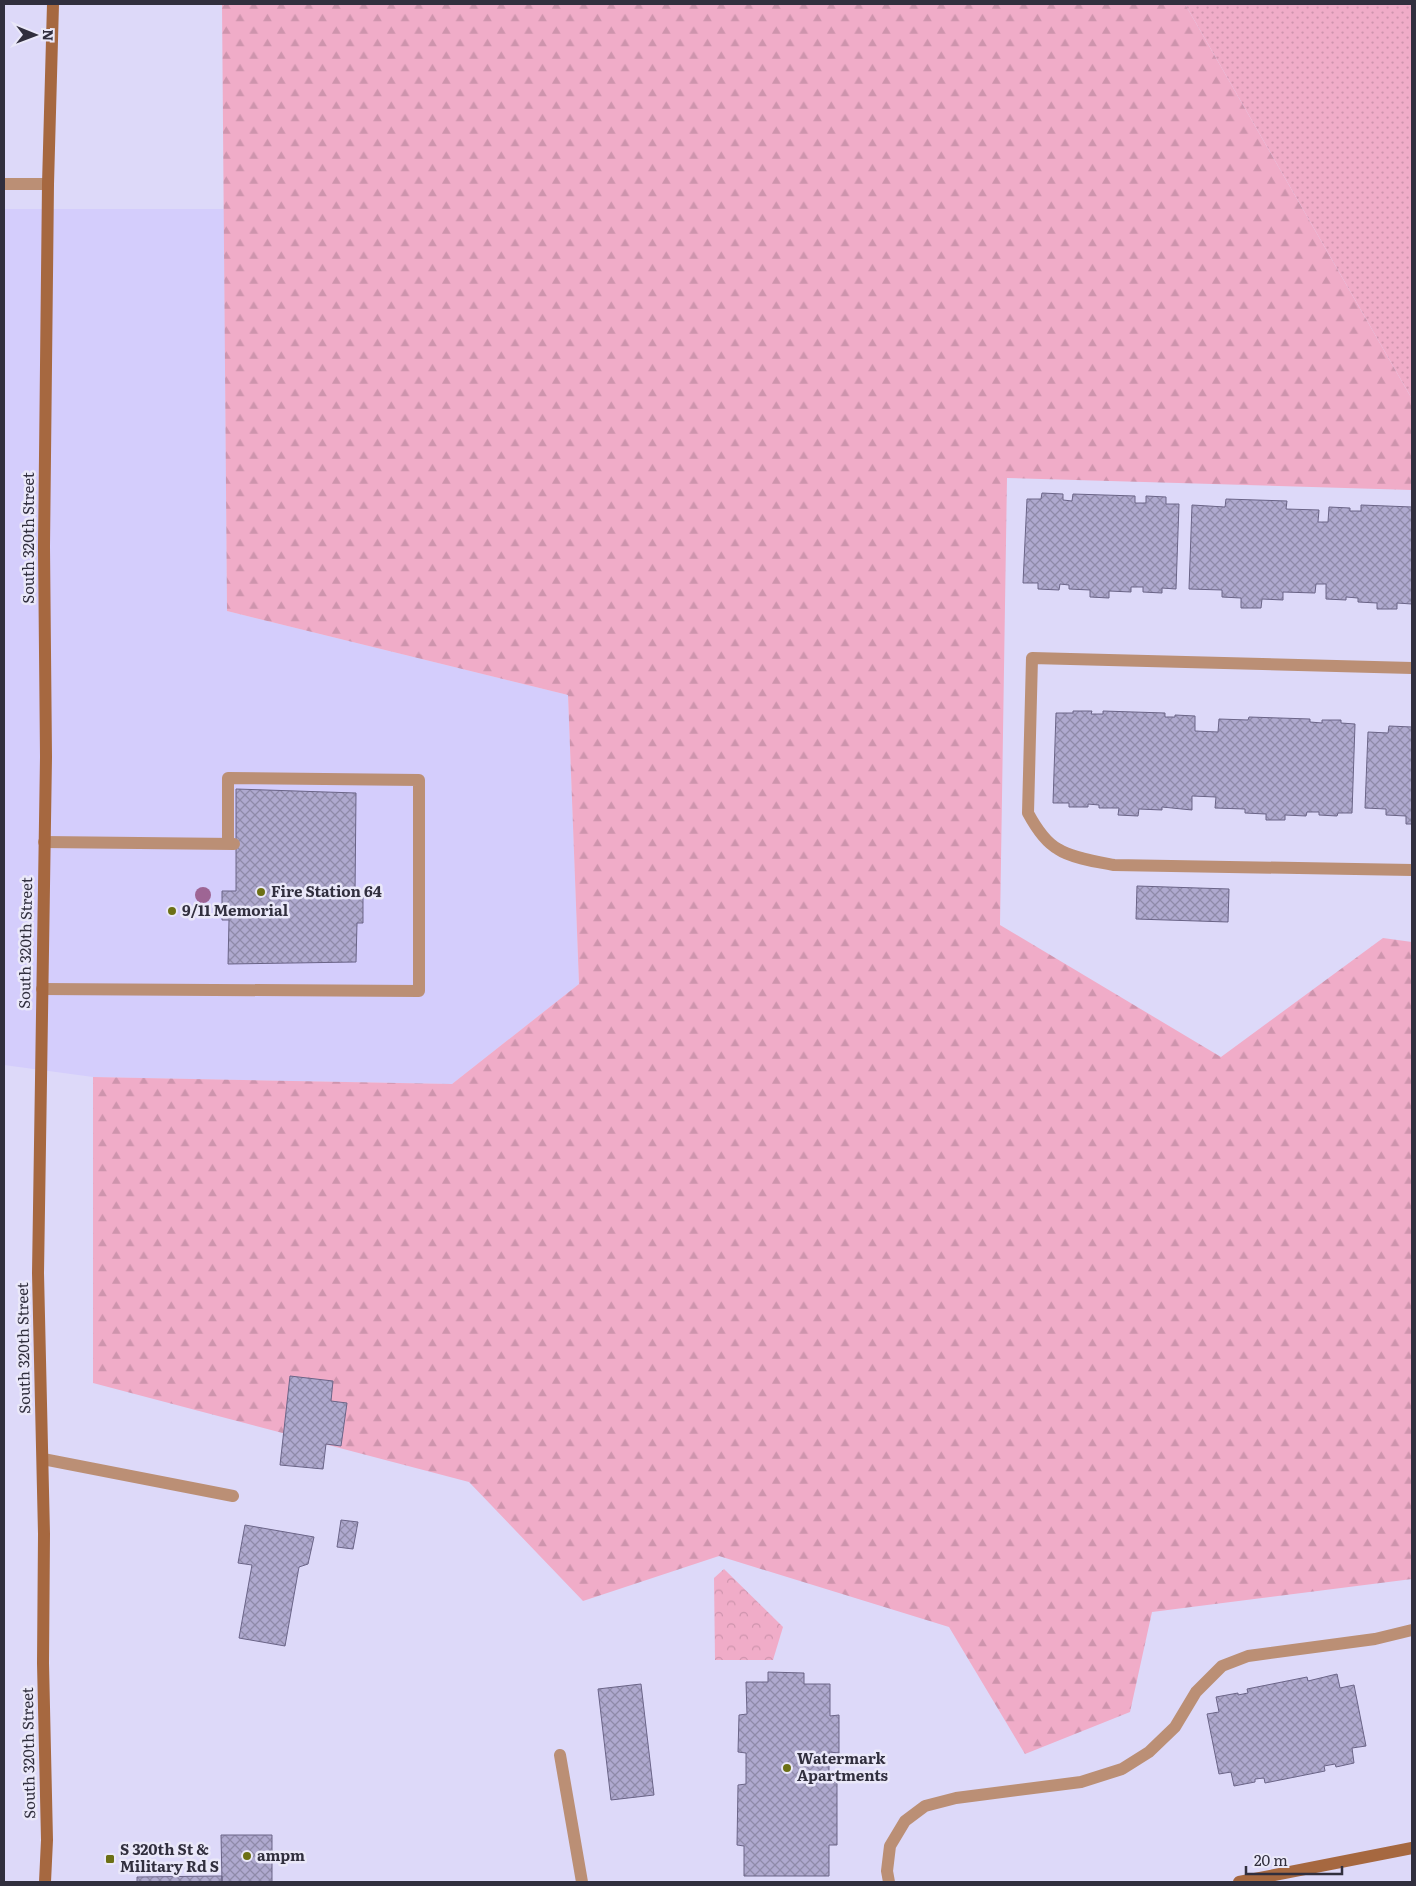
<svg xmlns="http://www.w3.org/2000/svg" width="1416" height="1886" font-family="Literata,serif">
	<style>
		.built { fill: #d4cdfc }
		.grass { fill: url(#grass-dots) }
		.forest { fill: url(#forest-firs) }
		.park { fill: url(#park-crowns) }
		.building { fill: url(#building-cross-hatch); stroke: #6a6487 }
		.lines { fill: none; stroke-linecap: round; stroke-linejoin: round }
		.service { stroke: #bb8f75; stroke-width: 12 }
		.tertiary { stroke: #bb8f75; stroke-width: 12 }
		.secondary { stroke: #a66840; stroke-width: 12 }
		.tree { fill: #9e6594 }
		.poi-dot { fill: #6c7015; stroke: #eae8f9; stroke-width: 2 }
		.labels { text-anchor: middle; stroke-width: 5; stroke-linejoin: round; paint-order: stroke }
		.street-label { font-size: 15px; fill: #312f3e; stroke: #eae8f9 }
		.poi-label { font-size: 15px; font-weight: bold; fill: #312f3e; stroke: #eae8f9; text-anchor: start }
	</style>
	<defs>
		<pattern id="grass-dots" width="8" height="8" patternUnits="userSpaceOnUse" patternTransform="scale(1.25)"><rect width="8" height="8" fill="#f0acc8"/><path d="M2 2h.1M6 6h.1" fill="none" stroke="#ce94ad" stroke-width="1.8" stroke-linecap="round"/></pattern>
		<pattern id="forest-firs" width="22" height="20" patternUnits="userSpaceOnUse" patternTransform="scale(1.25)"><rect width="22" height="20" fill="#f0acc8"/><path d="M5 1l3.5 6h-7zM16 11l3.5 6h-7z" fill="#ce94ad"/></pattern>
		<pattern id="park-crowns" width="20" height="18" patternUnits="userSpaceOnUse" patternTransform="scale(1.25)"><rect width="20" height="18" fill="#f0acc8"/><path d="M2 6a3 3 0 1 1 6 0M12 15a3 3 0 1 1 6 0" fill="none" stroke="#ce94ad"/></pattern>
		<pattern id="building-cross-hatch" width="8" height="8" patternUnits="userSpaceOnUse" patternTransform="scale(1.25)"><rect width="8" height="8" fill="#afa9cf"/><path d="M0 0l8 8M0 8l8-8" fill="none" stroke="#8f8aa9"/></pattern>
	</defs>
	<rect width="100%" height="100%" fill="#ddd9f9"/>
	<path class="built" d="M4 209H224L227 611 568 695 579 984 452 1084 93 1077 4 1065Z"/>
	<path class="grass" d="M1185 4H1412V399Z"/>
	<path class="forest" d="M222 4H1185L1412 399V490L1007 478 1000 925 1221 1057 1383 938 1412 942V1579L1152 1612 1130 1712 1025 1754 949 1627 719 1556 583 1601 469 1482 93 1383V1077L452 1084 579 984 568 695 227 611Z"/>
	<path class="park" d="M724 1569 783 1627 773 1660H715L714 1578Z"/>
	<path class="building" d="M1042 493 1063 494V500L1072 501 1073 494 1135 496V503H1146V496L1166 497V504H1179L1176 589 1162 588V593L1143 592V587H1131V592L1109 591V598L1090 597V590L1069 589V585L1060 584 1059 590 1038 589V583H1023L1027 499H1041Z
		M1226 499 1287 501 1286 509 1319 510 1318 522H1328L1329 507 1350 508V511H1361V505L1412 507V604L1397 603V609H1377V603L1358 602V598L1346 597V600L1326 599V584H1316L1315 593 1283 592V600L1262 599 1261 608H1241V598L1222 597V590L1189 589 1192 505 1225 507Z
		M1073 711H1092L1091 714H1103V711L1165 713V717H1175V715L1195 716V731L1218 732 1219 719 1248 720 1249 717 1310 719V722L1322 723V720H1341V723L1355 724 1352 813H1338L1337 816 1319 815V812H1307L1306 816 1285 815V820H1266V814L1245 813V809L1215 808 1216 797 1192 796V810L1162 807V810L1139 809 1138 816 1118 815 1119 808H1099V805L1088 804V807H1069V803H1053L1056 713H1073Z
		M1389 726 1412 727V824H1406V816L1386 815V809L1365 808 1368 732 1388 733Z
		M236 789 356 793 355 895H363V923H357L356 962 228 964 229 920H222V891H236Z
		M1137 886 1229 889 1228 922 1136 919Z
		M290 1376 333 1381 331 1401 347 1403 341 1446 326 1444 323 1469 280 1465Z
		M341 1520 358 1522 353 1549 337 1547Z
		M245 1525 314 1537 308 1564 299 1567 285 1646 239 1638 252 1565 238 1563Z
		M768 1672 804 1673V1684H830V1716L839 1715V1753L829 1752V1782H837V1845H829V1876H744V1846L737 1845 738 1785 746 1784V1753L738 1752 739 1715 747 1714 746 1682H768Z
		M1337 1674 1340 1688 1354 1685 1366 1746 1352 1748 1354 1763 1336 1767 1335 1764 1324 1766 1325 1771 1265 1783 1264 1778 1255 1779V1782L1234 1786 1231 1772 1219 1774 1207 1714 1219 1712 1216 1697 1238 1693V1695L1248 1693 1247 1689 1307 1677 1308 1681Z
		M641 1684 654 1795 611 1800 598 1689Z
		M221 1835H272V1882H222Z
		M222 1876V1882H137V1877Z"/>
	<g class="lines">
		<path class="service" d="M1412 668 1032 658 1028 813C1035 826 1045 842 1058 849 1071 858 1098 862 1114 865L1412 870
			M44 842 234 844
			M42 989 419 991V780L228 778V844
			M43 1459 233 1496
			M560 1755 582 1882
			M889 1882 887 1871 890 1846 905 1821 925 1806 956 1798 1081 1782 1122 1769 1149 1752 1175 1727 1196 1692 1222 1666 1248 1656 1375 1639 1412 1630"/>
		<path class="tertiary" d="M4 184H48"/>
		<path class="secondary" d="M45 1882 47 1840 43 1663 44 1534 38 1273 46 757 44 547 48 184 53 4
			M1239 1882 1412 1848"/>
	</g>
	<circle class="tree" cx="203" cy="895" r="8"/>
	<g class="poi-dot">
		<circle cx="261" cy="892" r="5"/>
		<circle cx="172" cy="911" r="5"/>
		<circle cx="787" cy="1768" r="5"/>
		<circle cx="247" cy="1856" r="5"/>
		<rect x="105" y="1854" width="10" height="10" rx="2.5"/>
	</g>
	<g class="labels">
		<g class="street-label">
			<text transform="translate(29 538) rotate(-90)" y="5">South 320th Street</text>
			<text transform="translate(26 943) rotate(-89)" y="5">South 320th Street</text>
			<text transform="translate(24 1348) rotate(-91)" y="5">South 320th Street</text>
			<text transform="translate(29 1753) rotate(-91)" y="5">South 320th Street</text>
		</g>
		<g class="poi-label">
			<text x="271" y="897">Fire Station 64</text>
			<text x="182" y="916">9/11 Memorial</text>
			<text x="797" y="1764">Watermark<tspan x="797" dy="17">Apartments</tspan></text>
			<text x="120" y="1855">S 320th St &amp;<tspan x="120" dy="17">Military Rd S</tspan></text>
			<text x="257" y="1861">ampm</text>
		</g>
	</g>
	<rect width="1416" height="1886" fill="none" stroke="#312f3e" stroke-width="10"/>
	<g transform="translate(35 35) rotate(91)" stroke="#eae8f9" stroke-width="4" paint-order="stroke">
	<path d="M0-4L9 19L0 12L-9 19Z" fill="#312f3e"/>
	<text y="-8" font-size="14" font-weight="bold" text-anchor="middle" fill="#312f3e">N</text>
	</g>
	<path d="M1246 1866v8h96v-8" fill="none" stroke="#312f3e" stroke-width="2.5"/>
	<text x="1254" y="1866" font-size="15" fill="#312f3e" stroke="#eae8f9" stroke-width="4" paint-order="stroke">20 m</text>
</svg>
